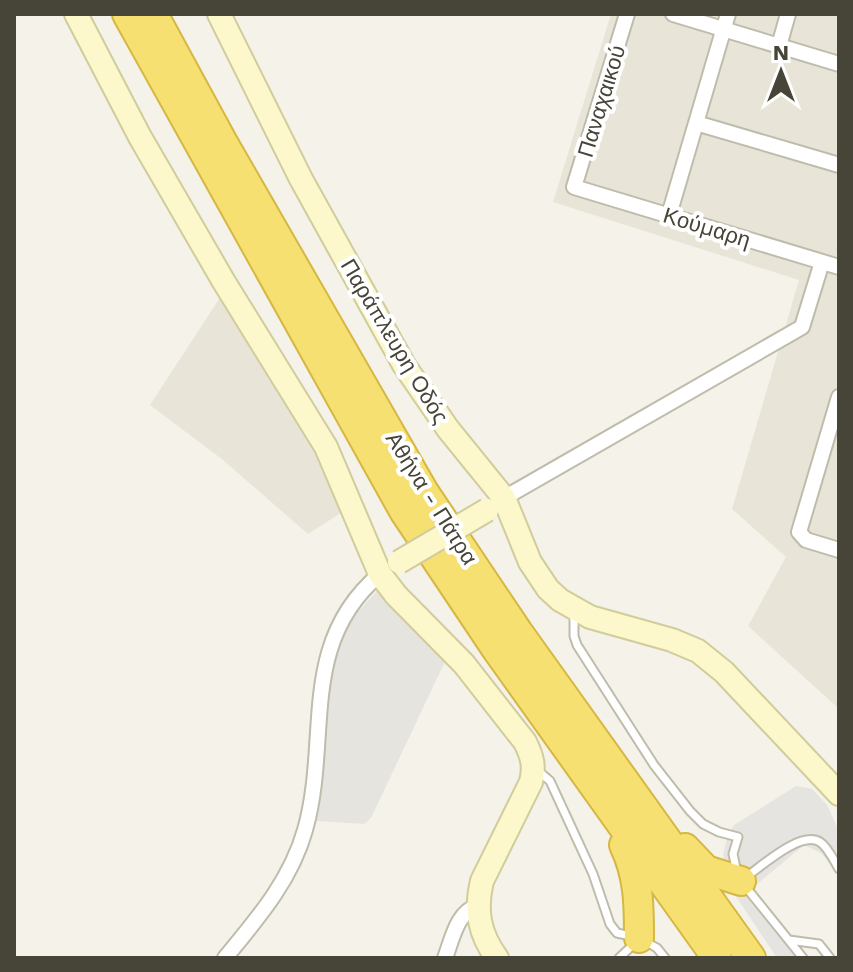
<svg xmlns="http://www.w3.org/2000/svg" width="853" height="972" font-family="'Work Sans',sans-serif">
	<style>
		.residential { fill: #e8e5d8 }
		.industrial { fill: #e6e4de }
		.parking { fill: #e6e4e1 }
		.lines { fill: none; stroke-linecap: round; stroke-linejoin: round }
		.lane-casing { stroke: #bfbcac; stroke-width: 11 }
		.street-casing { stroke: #bfbcac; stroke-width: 18 }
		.secondary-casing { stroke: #d1cc9b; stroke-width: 26 }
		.highway-casing { stroke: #d6b741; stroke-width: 32 }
		.lane { stroke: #fff; stroke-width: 7 }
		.street { stroke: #fff; stroke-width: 14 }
		.secondary { stroke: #fcf8cb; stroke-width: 22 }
		.highway { stroke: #f7e072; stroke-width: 28 }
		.secondary-bridge-casing { stroke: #d1cc9b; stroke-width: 26; stroke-linecap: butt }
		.secondary-bridge { stroke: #fcf8cb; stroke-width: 22 }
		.labels { text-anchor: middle; stroke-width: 8; stroke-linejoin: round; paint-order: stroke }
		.street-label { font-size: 22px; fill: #474438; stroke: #fff }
	</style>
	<rect width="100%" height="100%" fill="#f4f2e9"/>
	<path class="residential" d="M611 14H839V709L748 626 786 557 732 509 799 280 553 202Z
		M221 296 289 404 347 509 308 534 223 460 150 405Z"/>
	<path class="industrial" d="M378 590 391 598 449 653 371 818 364 824 317 821 325 692 341 637 355 615Z"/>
	<path class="parking" d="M796 786 812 789 827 805 839 831V874L821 853 804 845 750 890 799 958H777L731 889 723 855 728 834 734 825Z"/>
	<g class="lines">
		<g class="lane-casing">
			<path id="lane" d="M574 612V636L577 645 654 765 690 811 703 824 719 832 738 837 733 854 737 873
				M536 769 550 781 593 874 610 924 617 933 631 936
				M746 877C762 866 801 830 820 842 828 847 834 861 839 869
				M745 886 803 958
				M789 940 819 944 830 958
				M646 942 657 948 665 958
				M619 958 635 943"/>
		</g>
		<g class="street-casing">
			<path id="street" d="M627 14 574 187 839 267
				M673 14 839 64
				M779 46 788 14
				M696 123 839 165
				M669 215 728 14
				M839 397 799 532 806 540 839 550
				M504 498 802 327 822 262
				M225 958C258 918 291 880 305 830 331 739 297 644 380 574
				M445 958C452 940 457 911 478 906"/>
		</g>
		<g class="secondary-casing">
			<path id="secondary" d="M76 14 140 137 224 282 326 447 380 574 396 595 464 664 525 742C532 756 535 766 531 782L482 881C475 910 479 934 497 958
				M219 14 301 179 404 365 448 429 504 498 530 562 548 589 560 600 590 617 672 640 698 651 724 672 839 794"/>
		</g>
		<g class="highway-casing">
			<path id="highway" d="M127 14 404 511 497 650 717 958
				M153 14 222 141 424 492 518 632 751 958
				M624 845C639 876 639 905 639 938
				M685 848 706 870 741 881"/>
		</g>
		<use href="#lane" class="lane"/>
		<use href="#street" class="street"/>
		<use href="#secondary" class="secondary"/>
		<use href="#highway" class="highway"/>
		<g class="secondary-bridge-casing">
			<path id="secondary-bridge" d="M399 562 487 510"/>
		</g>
		<use href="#secondary-bridge" class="secondary-bridge"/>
	</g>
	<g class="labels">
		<g class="street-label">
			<text transform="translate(601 101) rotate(-73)" y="8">Παναχαικού</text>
			<text transform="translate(707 227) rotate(17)" y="8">Κούμαρη</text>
			<text transform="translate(395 341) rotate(59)" y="8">Παράπλευρη Οδός</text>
			<text transform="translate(432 498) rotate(58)" y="8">Αθήνα - Πάτρα</text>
		</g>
	</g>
	<rect width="853" height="972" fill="none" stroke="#474438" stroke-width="32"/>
	<g transform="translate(781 72)" stroke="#ffffff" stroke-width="6" paint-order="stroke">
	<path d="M0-6L14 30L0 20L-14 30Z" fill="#474438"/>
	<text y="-12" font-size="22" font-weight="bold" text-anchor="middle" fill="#474438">N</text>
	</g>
</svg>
